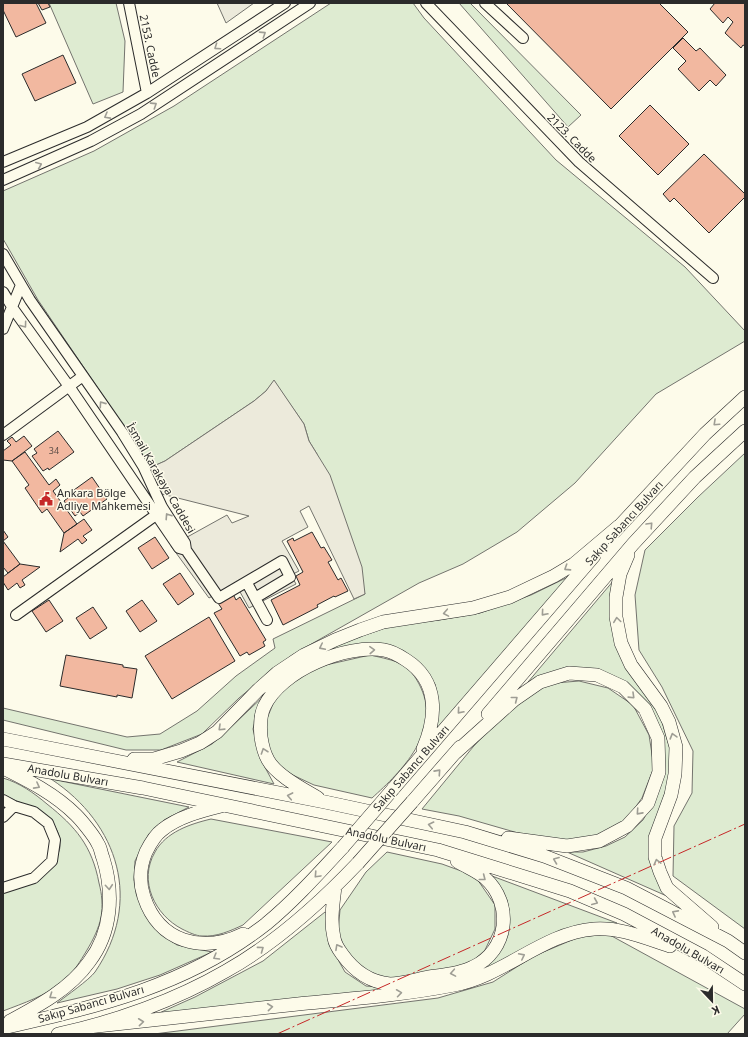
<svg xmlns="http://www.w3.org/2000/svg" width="748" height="1037" font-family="'Noto Sans',sans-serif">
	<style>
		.green { fill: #deebd1; stroke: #74746e }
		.parking { fill: #eceadb; stroke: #74746e }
		.building { fill: #f2b8a0; stroke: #2b2b2b }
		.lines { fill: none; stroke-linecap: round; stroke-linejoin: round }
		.minor-casing { stroke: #2b2b2b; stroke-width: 12 }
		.major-casing { stroke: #2b2b2b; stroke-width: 14 }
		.minor { stroke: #fdfbea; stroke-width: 10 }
		.major { stroke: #fdfbea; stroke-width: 13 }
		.major-bridge-casing { stroke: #2b2b2b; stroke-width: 14; stroke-linecap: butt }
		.major-bridge { stroke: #fdfbea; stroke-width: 13 }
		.power { stroke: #c62828; stroke-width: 1; stroke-dasharray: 14 3 2 3; stroke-linecap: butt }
		.oneway { stroke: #9e9d94 }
		.labels { text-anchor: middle; stroke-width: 3; stroke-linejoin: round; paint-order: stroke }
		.number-label { font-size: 9px; fill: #5d4e48 }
		.street-label { font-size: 11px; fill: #2b2b2b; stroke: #fdfbea }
		.poi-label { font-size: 11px; fill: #2b2b2b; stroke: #fdfbea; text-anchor: start }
	</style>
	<rect width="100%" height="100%" fill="#fdfbea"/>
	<path class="green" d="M49 3H116L125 41 123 92 93 104Z
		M331 3H413L424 18 556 160 685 267 745 331V341L656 394 575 483 517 532 463 564 419 583 292 655 239 698 202 734 161 750H126L3 720V708L127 737 160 734 197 711 236 676 275 648 273 639 365 594 317 454 309 441 304 424 274 381 266 391 254 401 165 461 156 465 150 462 144 456 38 300 6 244 3 239V191L94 151 174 106Z
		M459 3H470L581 115 568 127Z
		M745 453V929L673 876 674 826 692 793 693 751 662 687 639 650 635 595 645 550 698 497Z
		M570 576 436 733 438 701 435 684 421 666 401 652 324 653 259 706 253 729 260 758 274 784 177 762 212 744 231 727 288 673 322 650 394 625 439 620 480 613 531 595Z
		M614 580 631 675 659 712 671 752 668 783 651 839 669 897 567 852H583L606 846 625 837 643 820 655 798 659 734 618 681 550 673 528 682Z
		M370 655C379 657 389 659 397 662 409 667 416 677 421 688 441 732 402 771 372 798L314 785 282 770 265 745 266 721 275 699 293 681 317 667Z
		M579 681 608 688 633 705 649 735 654 767 642 798 627 819 600 836 564 842 518 833 459 816 422 809 473 747 511 706 543 684Z
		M3 778C20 783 34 793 47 804 76 827 92 846 99 883 102 894 103 906 101 917 99 928 93 940 87 950 81 960 72 975 63 982 45 996 24 1003 3 1011V889L54 863C56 858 60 851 60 846 61 814 25 806 3 795Z
		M51 779 189 807 164 820 149 834 135 861 134 880 139 897 161 934 177 945 212 952 160 975 117 989 57 1003C66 996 89 980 95 972 143 902 119 824 51 779Z
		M211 819 332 842 243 925C230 931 217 937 202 936 196 936 188 932 182 929 155 915 138 881 155 852 166 832 190 824 211 819Z
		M387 852 442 864 475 876 495 905V929L485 950 470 964 403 979 379 977 361 972 346 954 338 932 340 910 366 872Z
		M492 876 617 923 596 925 461 982 148 1018 195 997 263 961 325 912 329 916 332 949 345 972 366 986 390 988 460 980 509 927 507 900Z
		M608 934 745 1009V1014L727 1034H154L438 998 493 982 534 956 579 937Z"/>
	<path class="parking" d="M217 3H254L226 23Z
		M274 380 304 424 309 441 330 475 362 567 365 594 354 599 309 506 300 511 308 527 282 541 299 571 291 575 296 584 249 608 235 583 209 598 171 546 227 515 232 523 249 516 158 493 150 462 156 465 165 461 254 401 266 391Z"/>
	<path class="building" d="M3 3H36L46 23 16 37 3 10Z
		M38 3H48L50 7 42 10Z
		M506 3H659L688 32 611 109Z
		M715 3H745V46L743 45 741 48 725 33 733 22 728 17 723 23 710 9Z
		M683 38 696 51 700 48 726 75 716 86 710 80 699 91 678 69 686 61 673 48Z
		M63 55 76 83 35 101 22 74Z
		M650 105 689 144 658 175 619 136Z
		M704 154 745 194V197L709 233 674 198 670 202 663 194Z
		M58 431 74 452 49 470 48 468 43 471 32 456 37 453 34 449Z
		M24 436 32 446 12 461 3 460V451L11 445 7 441 12 437 16 442Z
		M25 452 49 485 56 479 60 485 53 491 77 524 64 533 47 509 42 513 25 488 29 485 12 461Z
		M92 477 107 499 83 516 80 512 75 516 64 501 69 497 67 495Z
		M84 519 92 530 83 536 87 540 82 544 78 539 60 552 64 533Z
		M3 530 8 537 3 541 20 564 8 573 3 567Z
		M312 532 321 548 324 547 332 560 328 562 338 580 341 578 348 591 335 597 334 596 317 605 318 607 283 625 271 600 300 585 296 576 303 572 287 541 293 538 294 541Z
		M155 537 169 558 152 569 138 548Z
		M20 564 40 567 22 580 25 585 20 588 17 583 8 590 3 582V577Z
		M180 573 194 594 178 605 163 584Z
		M233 594 236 600 240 597 266 640 263 642 265 646 249 655 247 652 240 656 214 613 222 609 218 603Z
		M49 600 63 621 46 632 32 611Z
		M142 600 157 621 140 632 126 611Z
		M93 607 107 628 90 639 76 618Z
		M209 617 235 661 172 699 145 656Z
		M66 655 123 665V667L137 669 132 698 117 695V697L60 686Z"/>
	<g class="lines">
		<g class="minor-casing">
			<path id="minor" d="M129 3 147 93
				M426 3 579 162 713 278
				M485 3 523 38
				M3 162 87 127 147 93 285 3
				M3 180 91 141 141 114 310 3
				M3 254 30 300 122 432 143 466 162 507 185 543 186 550
				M3 292 14 310 73 392 179 548 186 550
				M3 329 21 285
				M3 435 83 376
				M186 550 219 598 282 561 290 577 255 598 247 583
				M255 598 267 620
				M16 615 156 515
				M3 800 14 806 34 812 48 823 55 840 52 861 34 878 3 888
				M3 817 14 806"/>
		</g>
		<g class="major-casing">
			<path id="major" d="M614 532 705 434 745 397
				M628 555 620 574 616 597V617L621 643 631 665 661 706 669 722 676 747 675 774 671 795 655 838V857L660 872 667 888 712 927
				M488 714 633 544 695 477 745 431
				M3 739 325 802 465 832 544 856 626 888 728 941 745 953
				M455 753 514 700 540 682 569 673 597 675 623 687 645 709 658 738 659 772 648 803 627 826 599 841 567 846 508 838
				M134 759H154L181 751 200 743 217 732 258 690 277 673 304 655 335 640 360 630 383 622 473 608 510 597 554 576 574 564 619 526
				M3 764 143 788 438 850 570 891 624 914 703 956 745 984
				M3 768C29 781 55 794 76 815 82 821 95 837 98 844 101 848 101 854 103 858 114 893 112 932 89 962 70 989 38 1006 10 1021
				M393 789 594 556
				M318 798C303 789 276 775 268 760 264 753 262 744 261 737 260 727 260 716 264 707 281 670 346 644 384 650 392 651 400 656 406 660 439 681 437 717 423 749
				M412 802 460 747
				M221 806C201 811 178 817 162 830 155 835 150 844 146 852 140 866 139 882 144 897 159 942 202 954 243 934
				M335 887C333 904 330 921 334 938 335 944 339 950 342 954 354 971 369 982 390 984 400 984 418 979 429 977 443 975 460 974 473 967 508 951 514 904 485 878 477 871 466 867 457 861
				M88 1027C158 1020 228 1012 298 1004 350 999 403 995 454 985 504 976 543 933 594 929 620 927 645 938 670 946
				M3 1028C99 1006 187 986 266 924 294 901 319 873 343 847
				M58 1034C115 1022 176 1000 226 971 276 943 319 904 358 863"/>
		</g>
		<use href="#minor" class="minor"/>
		<use href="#major" class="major"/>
		<g class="major-bridge-casing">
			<path id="major-bridge" d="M343 847 393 789
				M358 863 412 802"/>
		</g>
		<use href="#major-bridge" class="major-bridge"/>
		<path class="power" d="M277 1034 745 824"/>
	</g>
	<defs><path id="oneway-chevron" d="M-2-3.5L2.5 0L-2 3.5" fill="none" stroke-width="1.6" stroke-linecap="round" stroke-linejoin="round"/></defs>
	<g class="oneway">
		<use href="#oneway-chevron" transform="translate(263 34) rotate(-33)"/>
		<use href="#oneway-chevron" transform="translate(217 47) rotate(146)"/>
		<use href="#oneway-chevron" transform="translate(154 105) rotate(-33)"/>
		<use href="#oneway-chevron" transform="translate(107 116) rotate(151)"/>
		<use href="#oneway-chevron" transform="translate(39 165) rotate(-23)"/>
		<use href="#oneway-chevron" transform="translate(24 325) rotate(54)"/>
		<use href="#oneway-chevron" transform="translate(102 404) rotate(-125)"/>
		<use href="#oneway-chevron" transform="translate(716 423) rotate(137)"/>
		<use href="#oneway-chevron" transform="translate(168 516) rotate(-123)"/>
		<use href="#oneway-chevron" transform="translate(650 525) rotate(-47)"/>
		<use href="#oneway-chevron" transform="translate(567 568) rotate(147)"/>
		<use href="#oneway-chevron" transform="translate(446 613) rotate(170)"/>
		<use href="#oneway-chevron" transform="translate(544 613) rotate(131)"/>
		<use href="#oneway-chevron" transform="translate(617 620) rotate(-98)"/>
		<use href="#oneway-chevron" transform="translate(322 647) rotate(154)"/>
		<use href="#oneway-chevron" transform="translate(372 650) rotate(-3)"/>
		<use href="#oneway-chevron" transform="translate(632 696) rotate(44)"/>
		<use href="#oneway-chevron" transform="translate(515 699) rotate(-38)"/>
		<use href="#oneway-chevron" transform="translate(460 711) rotate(131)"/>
		<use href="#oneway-chevron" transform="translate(221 728) rotate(136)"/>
		<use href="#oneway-chevron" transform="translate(673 736) rotate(-106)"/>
		<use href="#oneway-chevron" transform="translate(264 751) rotate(-109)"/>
		<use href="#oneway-chevron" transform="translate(438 772) rotate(-48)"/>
		<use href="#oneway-chevron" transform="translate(37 786) rotate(28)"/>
		<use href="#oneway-chevron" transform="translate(290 796) rotate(-169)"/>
		<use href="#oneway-chevron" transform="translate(639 812) rotate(132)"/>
		<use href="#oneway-chevron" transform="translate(431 825) rotate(-168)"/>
		<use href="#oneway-chevron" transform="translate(556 860) rotate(-159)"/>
		<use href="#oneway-chevron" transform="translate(657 862) rotate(-104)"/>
		<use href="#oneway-chevron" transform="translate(317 875) rotate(133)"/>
		<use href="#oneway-chevron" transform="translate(483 878) rotate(38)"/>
		<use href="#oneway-chevron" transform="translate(109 887) rotate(85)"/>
		<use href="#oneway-chevron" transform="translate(595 902) rotate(23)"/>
		<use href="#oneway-chevron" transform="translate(675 913) rotate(-152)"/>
		<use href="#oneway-chevron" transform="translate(338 947) rotate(-119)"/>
		<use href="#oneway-chevron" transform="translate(261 949) rotate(-36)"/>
		<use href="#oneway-chevron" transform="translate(522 956) rotate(-27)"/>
		<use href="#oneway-chevron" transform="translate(216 957) rotate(150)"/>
		<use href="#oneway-chevron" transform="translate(453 973) rotate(170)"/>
		<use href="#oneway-chevron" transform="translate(399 993) rotate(-8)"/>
		<use href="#oneway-chevron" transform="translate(52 996) rotate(146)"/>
		<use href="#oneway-chevron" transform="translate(270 1007) rotate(-6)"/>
		<use href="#oneway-chevron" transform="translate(141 1022) rotate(-6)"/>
	</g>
	<defs>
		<g id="civic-bare" transform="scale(1.08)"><path d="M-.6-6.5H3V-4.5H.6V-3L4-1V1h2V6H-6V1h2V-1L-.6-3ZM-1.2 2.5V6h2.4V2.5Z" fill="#c62828" stroke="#fdfbea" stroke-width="2.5" paint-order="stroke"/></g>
	</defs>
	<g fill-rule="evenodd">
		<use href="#civic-bare" x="46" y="499"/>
	</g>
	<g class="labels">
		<g class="number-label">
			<text x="54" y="454">34</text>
		</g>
		<g class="street-label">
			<text transform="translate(150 46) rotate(78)" y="4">2153. Cadde</text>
			<text transform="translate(572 138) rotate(45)" y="4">2123. Cadde</text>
			<text transform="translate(161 478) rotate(60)" y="4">İsmail Karakaya Caddesi</text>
			<text transform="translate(624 523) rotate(-48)" y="4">Sakıp Sabancı Bulvarı</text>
			<text transform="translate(411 768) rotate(-49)" y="4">Sakıp Sabancı Bulvarı</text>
			<text transform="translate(68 775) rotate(10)" y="4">Anadolu Bulvarı</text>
			<text transform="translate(386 839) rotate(12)" y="4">Anadolu Bulvarı</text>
			<text transform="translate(688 950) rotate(30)" y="4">Anadolu Bulvarı</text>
			<text transform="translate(91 1004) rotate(-16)" y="4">Sakıp Sabancı Bulvarı</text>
		</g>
		<g class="poi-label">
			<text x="57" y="497">Ankara Bölge<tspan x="57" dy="13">Adliye Mahkemesi</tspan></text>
		</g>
	</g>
	<rect width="748" height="1037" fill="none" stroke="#2b2b2b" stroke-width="8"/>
	<g transform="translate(712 1001) rotate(158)" stroke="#fdfbea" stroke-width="3" paint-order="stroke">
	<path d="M0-3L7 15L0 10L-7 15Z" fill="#2b2b2b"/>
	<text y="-6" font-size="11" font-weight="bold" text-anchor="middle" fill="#2b2b2b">K</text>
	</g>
</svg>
